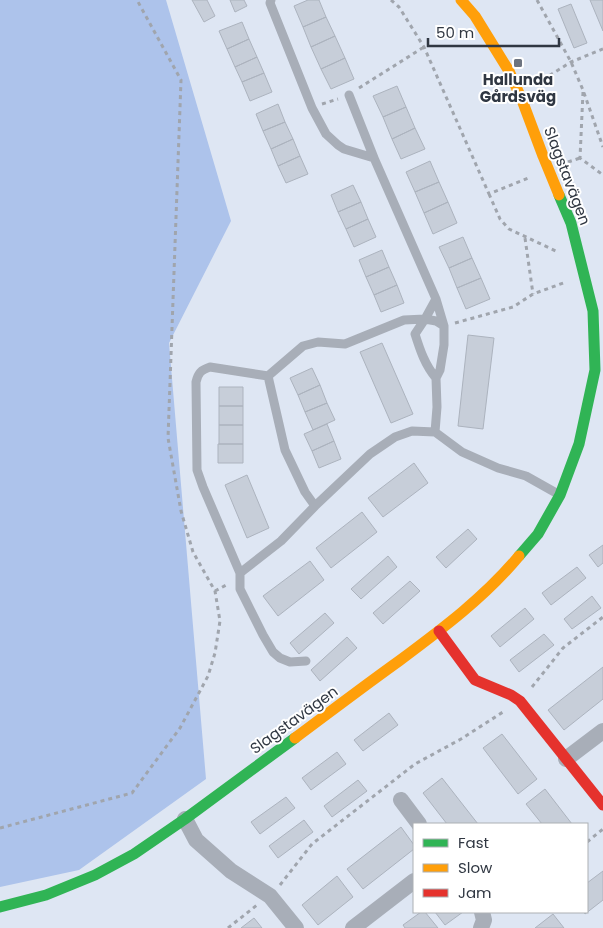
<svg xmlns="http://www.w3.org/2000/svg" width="603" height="928" font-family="Poppins,sans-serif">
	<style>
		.forest { fill: #adc3eb }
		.building { fill: #c7ced9; stroke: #acb3be }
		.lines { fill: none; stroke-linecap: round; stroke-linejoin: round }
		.path { stroke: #a0a5ad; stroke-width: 3; stroke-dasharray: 4 4; stroke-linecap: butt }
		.lane { stroke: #a8aeb8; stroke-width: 9 }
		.street { stroke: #a8aeb8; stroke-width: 16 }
		.fast { stroke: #30b455; stroke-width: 11 }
		.slow { stroke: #ff9f0a; stroke-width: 11 }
		.jam { stroke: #e5322d; stroke-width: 11 }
		.poi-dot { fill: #6d7480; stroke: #fff; stroke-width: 2 }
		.labels { text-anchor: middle; stroke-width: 4; stroke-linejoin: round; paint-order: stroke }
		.poi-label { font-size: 15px; font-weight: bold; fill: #303742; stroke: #fff }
		.street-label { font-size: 15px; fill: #303742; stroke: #fff }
	</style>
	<rect width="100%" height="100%" fill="#dee6f3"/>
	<path class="forest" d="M0 0H166L231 221 169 343 206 779 79 870 0 887Z"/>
	<path class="building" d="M192 0H207L215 16 204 22Z
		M230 0H244L247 6 235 12Z
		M308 0H319L326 17 303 27 294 6Z
		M590 0H603V31Z
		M571 4 587 43 574 48 558 9Z
		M326 17 335 36 311 47 303 27Z
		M242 22 249 39 227 49 219 31Z
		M335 36 345 58 321 69 311 47Z
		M249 39 257 57 235 67 227 49Z
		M257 57 264 73 242 82 235 67Z
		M345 58 354 79 331 89 321 69Z
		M264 73 272 92 250 101 242 82Z
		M397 86 406 107 383 117 373 96Z
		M278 104 285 122 263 131 256 114Z
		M406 107 415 128 392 139 383 117Z
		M285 122 293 139 271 149 263 131Z
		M415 128 425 149 401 159 392 139Z
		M293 139 300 156 278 166 271 149Z
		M300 156 308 174 286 183 278 166Z
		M430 161 439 182 415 192 406 172Z
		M439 182 448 202 424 213 415 192Z
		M353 185 361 202 338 212 331 195Z
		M361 202 368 219 346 229 338 212Z
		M448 202 457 223 433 234 424 213Z
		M368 219 376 237 354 247 346 229Z
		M463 237 472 258 449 268 439 247Z
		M382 250 389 267 366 277 359 260Z
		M472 258 481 278 457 288 449 268Z
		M389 267 397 285 374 295 366 277Z
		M481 278 490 299 466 309 457 288Z
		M397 285 404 303 381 312 374 295Z
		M468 335 494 338 483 429 458 426Z
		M382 343 413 414 391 423 360 352Z
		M312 368 320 385 298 395 290 378Z
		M320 385 327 403 305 412 298 395Z
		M219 387H243V406H219Z
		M327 403 335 420 313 430 305 412Z
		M219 406H243V425H219Z
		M327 424 334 441 312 451 304 434Z
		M219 425H243V444H219Z
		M334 441 341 459 319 468 312 451Z
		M218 444H243V463H218Z
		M414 463 428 483 383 517 368 498Z
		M247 475 269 528 247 538 225 485Z
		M362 512 377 532 331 568 316 548Z
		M468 529 477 539 446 568 436 557Z
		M603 545V563L598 567 589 555Z
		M388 556 397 567 361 599 351 589Z
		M310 561 324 580 278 616 263 596Z
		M577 567 586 578 551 605 542 593Z
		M410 581 420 591 383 624 373 613Z
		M592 596 601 608 572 629 564 619Z
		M525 608 534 619 500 647 491 636Z
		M325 613 334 623 299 654 290 643Z
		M544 634 554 645 519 672 510 660Z
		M347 637 357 648 320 681 311 670Z
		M603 667V699L564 730 548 710Z
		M389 713 398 725 363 751 354 740Z
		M502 734 537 779 518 794 483 748Z
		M337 752 346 764 311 790 302 778Z
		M442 778 478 824H447L423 793Z
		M358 780 367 791 332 817 324 806Z
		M545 789 572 824H542L526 804Z
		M286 797 295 808 260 834 251 822Z
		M304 820 313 832 278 858 269 846Z
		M401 827 414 845V849L363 889 347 869Z
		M603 871V900L585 914 584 912H587V883Z
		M337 876 353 897 318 925 302 905Z
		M421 912H425L438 928H405L403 925Z
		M435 912H463L445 925Z
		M553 914 564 928H535Z
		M254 918 262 928H241Z"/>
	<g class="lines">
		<path class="path" d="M391 0 399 7 424 47 489 194 531 177
			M537 0 571 62 583 90 603 147
			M536 84 571 62 603 49
			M359 88 424 47
			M583 92 580 158 603 175
			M322 104 338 99
			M568 162 580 158
			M489 194 500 219 509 229 558 252
			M525 238 533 294
			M455 323 513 307 533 294 566 282
			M215 591 228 584
			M532 687 563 648 603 617
			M0 828 132 793 180 728 208 676 215 653 220 621 215 591 193 552 181 511 168 438 181 80 137 0
			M587 842 603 829
			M280 885 312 844 415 764 461 739 503 712
			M228 928 257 905"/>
		<path class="lane" d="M271 0 270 3 312 108 326 134 338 145 344 149 374 158 436 299 444 326V345L440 370 436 378 437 407 435 432
			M349 95 374 158
			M268 376 285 450 305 492 315 506
			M436 378C425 365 420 350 415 334L425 319 436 321 444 326
			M240 573 281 541 315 506 370 454 395 437 412 431 435 432 462 452 498 468 526 476 558 494
			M306 661 290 662 280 658 273 652 263 635 240 589V573L203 487 197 470 196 382C198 373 201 370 210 367L268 376 303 346 318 342 345 344 404 320 425 319 436 299"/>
		<path class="street" d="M566 759 603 731
			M401 800 419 824
			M185 819 196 840 231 871 270 896 296 928
			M353 928 414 881
			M481 928 484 920 482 912"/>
		<path class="fast" d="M519 556 538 534 560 495 579 444 595 370 593 311 571 223 559 195
			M0 907 46 895 95 875 134 854 185 819 295 738"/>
		<path class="slow" d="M461 0 475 16 509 71 522 100 543 156 559 195
			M295 738C330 712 364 686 399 661 442 629 485 597 519 556"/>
		<path class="jam" d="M439 631 475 680 511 695 520 701 603 805"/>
	</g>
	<rect class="poi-dot" x="513" y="58" width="10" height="10" rx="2.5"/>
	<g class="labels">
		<g class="poi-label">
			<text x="518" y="85">Hallunda<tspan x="518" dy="17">Gårdsväg</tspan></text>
		</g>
		<g class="street-label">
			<text transform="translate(567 176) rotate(69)" y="5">Slagstavägen</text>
			<text transform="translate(294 720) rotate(-36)" y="5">Slagstavägen</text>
		</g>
	</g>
	<rect x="413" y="823" width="175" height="90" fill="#ffffff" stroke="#acafb3"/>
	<rect x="423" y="839" width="25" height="8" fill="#30b455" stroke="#acafb3"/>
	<text x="458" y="848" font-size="15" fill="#303742">Fast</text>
	<rect x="423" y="864" width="25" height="8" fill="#ff9f0a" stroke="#acafb3"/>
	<text x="458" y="873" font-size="15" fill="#303742">Slow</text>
	<rect x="423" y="889" width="25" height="8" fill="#e5322d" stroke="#acafb3"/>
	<text x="458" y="898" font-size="15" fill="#303742">Jam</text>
	<path d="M428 38v8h131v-8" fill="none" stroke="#303742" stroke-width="2.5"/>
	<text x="436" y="38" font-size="15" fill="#303742" stroke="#ffffff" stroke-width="4" paint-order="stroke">50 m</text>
</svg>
